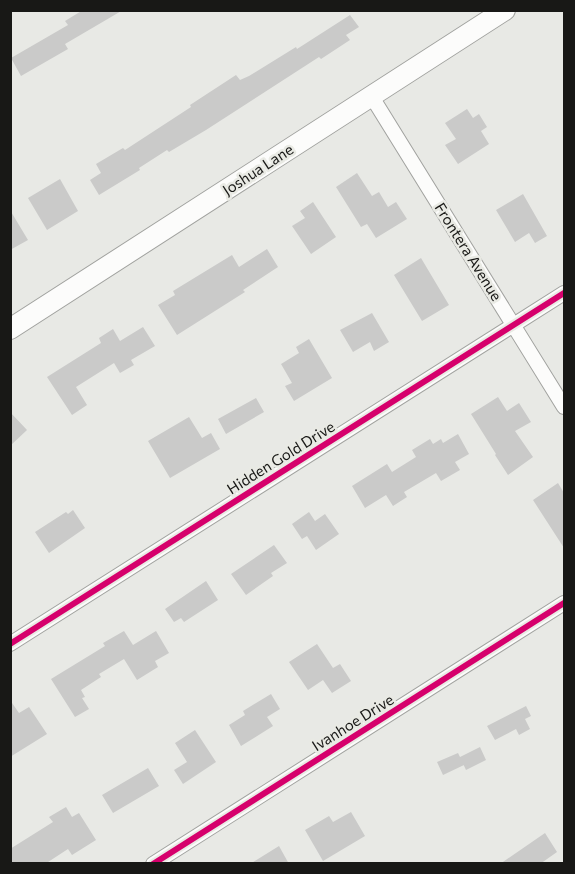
<svg xmlns="http://www.w3.org/2000/svg" width="575" height="874" font-family="Commissioner,sans-serif">
	<style>
		.building { fill: #cacac9 }
		.lines { fill: none; stroke-linecap: round; stroke-linejoin: round }
		.street-casing { stroke: #a1a29f; stroke-width: 16 }
		.secondary-casing { stroke: #a1a29f; stroke-width: 22 }
		.street { stroke: #fcfcfb; stroke-width: 14 }
		.secondary { stroke: #fcfcfb; stroke-width: 20 }
		.cycleway-casing { stroke: #e9eae4; stroke-width: 10 }
		.cycleway { stroke: #d6006c; stroke-width: 6 }
		.labels { text-anchor: middle; stroke-width: 5; stroke-linejoin: round; paint-order: stroke }
		.street-label { font-size: 15px; fill: #181816; stroke: #e9eae4 }
	</style>
	<rect width="100%" height="100%" fill="#e8e9e5"/>
	<path class="building" d="M83 10H123L65 44 68 49 21 76 11 58 68 25 65 21Z
		M350 15 359 27 346 35 350 40 321 59 319 57 206 130 169 152 167 150 139 168 140 170 99 195 90 180 101 173 96 164 123 148 125 150 191 107 190 105 236 75 240 80 249 76 296 47 297 49Z
		M467 109 473 118 479 114 487 127 481 131 489 144 458 164 445 145 456 139 445 123Z
		M357 173 372 196 379 192 388 207 396 202 407 219 376 238 367 224 361 227 336 187Z
		M60 179 78 211 47 230 28 198Z
		M523 194 547 236 535 243 529 233 515 242 496 210Z
		M313 202 336 237 311 254 292 226 305 218 300 211Z
		M10 210 28 240 10 250Z
		M267 249 278 267 243 290 245 292 177 335 158 305 175 295 173 291 232 255 239 267Z
		M421 258 449 305 422 321 394 275Z
		M372 313 389 342 374 351 370 342 353 352 340 330Z
		M143 327 155 346 131 360 134 365 120 373 114 363 76 387 87 405 72 415 47 377 101 343 99 338 113 329 120 341Z
		M309 339 332 378 294 401 285 386 292 383 281 364 299 353 296 347Z
		M498 397 507 411 519 403 531 422 515 431 533 457 508 475 495 455 496 454 471 414Z
		M256 398 264 412 226 434 218 419Z
		M10 412 27 430 10 446Z
		M189 417 202 438 211 433 220 449 170 478 148 441Z
		M458 434 469 454 455 462 460 470 441 481 436 473 404 492 407 497 393 506 386 495 365 508 352 486 387 464 392 472 416 457 412 450 430 439 433 444 441 439 443 443Z
		M558 483 564 493V548L533 500Z
		M73 510 85 528 49 553 35 532 66 512 68 514Z
		M309 512 315 521 325 514 339 534 316 550 307 536 302 539 292 524Z
		M274 545 287 563 271 573 273 576 246 595 231 574Z
		M206 581 218 600 184 622 181 618 174 622 165 609Z
		M124 631 133 645 156 631 169 653 155 661 158 667 137 680 124 659 99 674 101 677 81 690 85 697 82 698 89 709 75 717 51 679 105 646 103 643Z
		M317 644 333 668 340 664 351 681 332 693 323 680 308 690 289 662Z
		M271 694 280 709 267 717 273 726 241 746 229 725 245 715 243 711Z
		M10 700 19 713 29 707 47 734 10 757Z
		M526 706 531 716 525 719 530 729 519 735 516 729 495 740 487 726Z
		M195 730 216 762 183 784 174 770 187 762 175 743Z
		M480 747 486 760 466 770 460 757Z
		M458 753 464 765 443 775 437 762Z
		M148 768 159 786 113 813 102 795Z
		M66 807 72 817 79 813 96 840 72 855 68 849 45 864H10V849L53 822 49 817Z
		M351 812 365 836 323 861 305 830 329 816 333 822Z
		M545 833 557 852 540 864H500Z
		M279 846 289 864H250Z"/>
	<g class="lines">
		<g class="street-casing">
			<path id="street" d="M372 97 564 407
				M10 644 564 293
				M153 864 564 603"/>
		</g>
		<g class="secondary-casing">
			<path id="secondary" d="M10 329 505 10"/>
		</g>
		<use href="#street" class="street"/>
		<use href="#secondary" class="secondary"/>
		<g class="cycleway-casing">
			<path id="cycleway" d="M10 644 564 293
				M153 864 564 603"/>
		</g>
		<use href="#cycleway" class="cycleway"/>
	</g>
	<g class="labels">
		<g class="street-label">
			<text transform="translate(258 170) rotate(-33)" y="5">Joshua Lane</text>
			<text transform="translate(468 252) rotate(58)" y="5">Frontera Avenue</text>
			<text transform="translate(281 458) rotate(-32)" y="5">Hidden Gold Drive</text>
			<text transform="translate(353 723) rotate(-32)" y="5">Ivanhoe Drive</text>
		</g>
	</g>
	<rect width="575" height="874" fill="none" stroke="#181816" stroke-width="24"/>
</svg>
